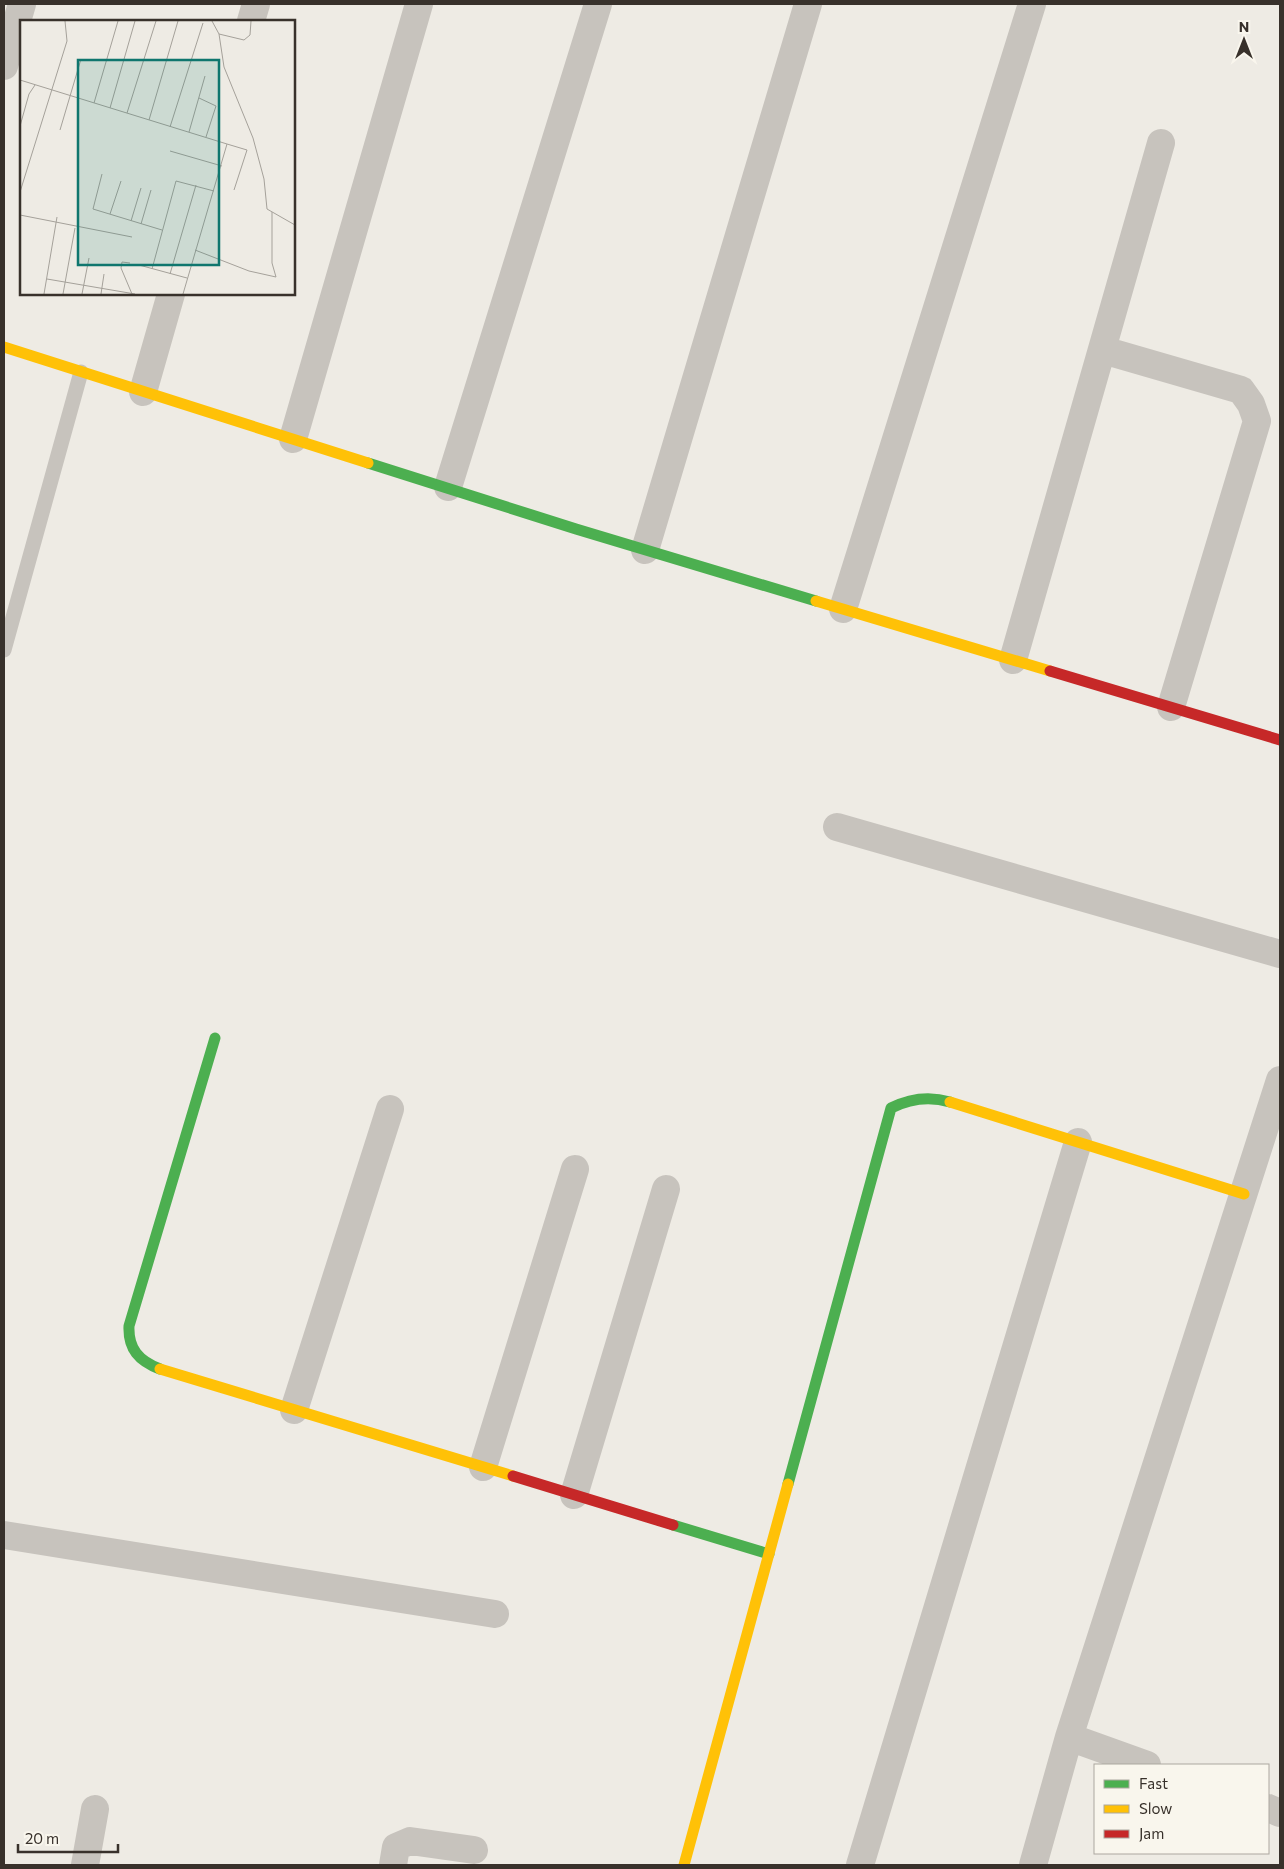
<svg xmlns="http://www.w3.org/2000/svg" width="1284" height="1869" font-family="Commissioner,sans-serif">
	<style>
		.lines { fill: none; stroke-linecap: round; stroke-linejoin: round }
		.lane { stroke: #c7c3bd; stroke-width: 15 }
		.street { stroke: #c7c3bd; stroke-width: 28 }
		.fast { stroke: #4caf50; stroke-width: 11 }
		.slow { stroke: #ffc107; stroke-width: 11 }
		.jam { stroke: #c62828; stroke-width: 11 }
		.inset-road { fill: none; stroke: #a5a19a; stroke-width: 1 }
		.view { fill: #0f766e; fill-opacity: 0.15; stroke: #0f766e; stroke-width: 2.5 }
		.inset-edge { fill: none; stroke: #38312b; stroke-width: 2.5 }
	</style>
	<rect width="100%" height="100%" fill="#eeebe4"/>
	<g class="lines">
		<path class="lane" d="M4 650 81 372"/>
		<path class="street" d="M251 21 256 4
			M4 66 22 4
			M1103 350 1241 390 1251 404 1257 421 1171 707
			M143 392 171 294
			M293 439 419 4
			M448 487 598 4
			M645 550 808 4
			M843 609 1032 4
			M1013 660 1161 143
			M837 827 1280 954
			M294 1410 390 1109
			M483 1467 575 1169
			M574 1495 666 1189
			M4 1535 495 1614
			M1069 1737 1147 1765
			M1268 1808 1280 1813
			M85 1865 95 1809
			M393 1865 396 1847 410 1841 474 1850
			M860 1865 1078 1142
			M1033 1865 1069 1737 1280 1080"/>
		<path class="fast" d="M368 463 576 529 816 601
			M160 1369C139 1361 128 1349 129 1326L215 1038
			M788 1484 891 1108C909 1099 930 1096 950 1102
			M673 1525 769 1554"/>
		<path class="slow" d="M4 347 368 463
			M816 601 1050 671
			M950 1102 1244 1194
			M160 1369 513 1476
			M684 1865 788 1484"/>
		<path class="jam" d="M1050 671 1280 740
			M513 1476 673 1525"/>
	</g>
	<g transform="translate(20 20)">
		<rect width="275" height="275" fill="#eeebe4"/>
		<path class="inset-road" d="M192 1 199 14 204 47 233 118 244 159 247 189 275 205M199 14 224 20 230 15 231 1M0 60 207 124 163 274M179 78 196 86 186 117M74 83 98 1M90 88 115 1M107 93 136 1M129 100 158 1M0 106 9 74 15 65M150 107 183 3M40 110 61 39M169 112 185 56M207 124 227 130 214 170M150 131 202 146M82 154 73 189 142 210M0 172 47 21 45 1M90 194 101 161M0 195 112 217M111 201 121 168M121 204 131 170M175 230 229 251 256 257 252 243V192M110 243 102 242 101 248 112 274M119 245 167 258M132 249 156 161 194 171M150 254 176 165M27 259 115 274M24 274 37 197M43 274 55 208M62 274 69 238M81 274 84 254"/>
		<path class="view" d="M58 40H199V245H58Z"/>
		<rect width="275" height="275" class="inset-edge"/>
	</g>
	<rect width="1284" height="1869" fill="none" stroke="#38312b" stroke-width="10"/>
	<rect x="1094" y="1764" width="175" height="90" fill="#f9f6ed" stroke="#aca79f"/>
	<rect x="1104" y="1780" width="25" height="8" fill="#4caf50" stroke="#aca79f"/>
	<text x="1139" y="1789" font-size="15" fill="#38312b">Fast</text>
	<rect x="1104" y="1805" width="25" height="8" fill="#ffc107" stroke="#aca79f"/>
	<text x="1139" y="1814" font-size="15" fill="#38312b">Slow</text>
	<rect x="1104" y="1830" width="25" height="8" fill="#c62828" stroke="#aca79f"/>
	<text x="1139" y="1839" font-size="15" fill="#38312b">Jam</text>
	<g transform="translate(1244 40)" stroke="#f9f6ed" stroke-width="4" paint-order="stroke">
	<path d="M0-4L9 19L0 12L-9 19Z" fill="#38312b"/>
	<text y="-8" font-size="14" font-weight="bold" text-anchor="middle" fill="#38312b">N</text>
	</g>
	<path d="M18 1844v8h100v-8" fill="none" stroke="#38312b" stroke-width="2.5"/>
	<text x="25" y="1844" font-size="15" fill="#38312b" stroke="#f9f6ed" stroke-width="4" paint-order="stroke">20 m</text>
</svg>
